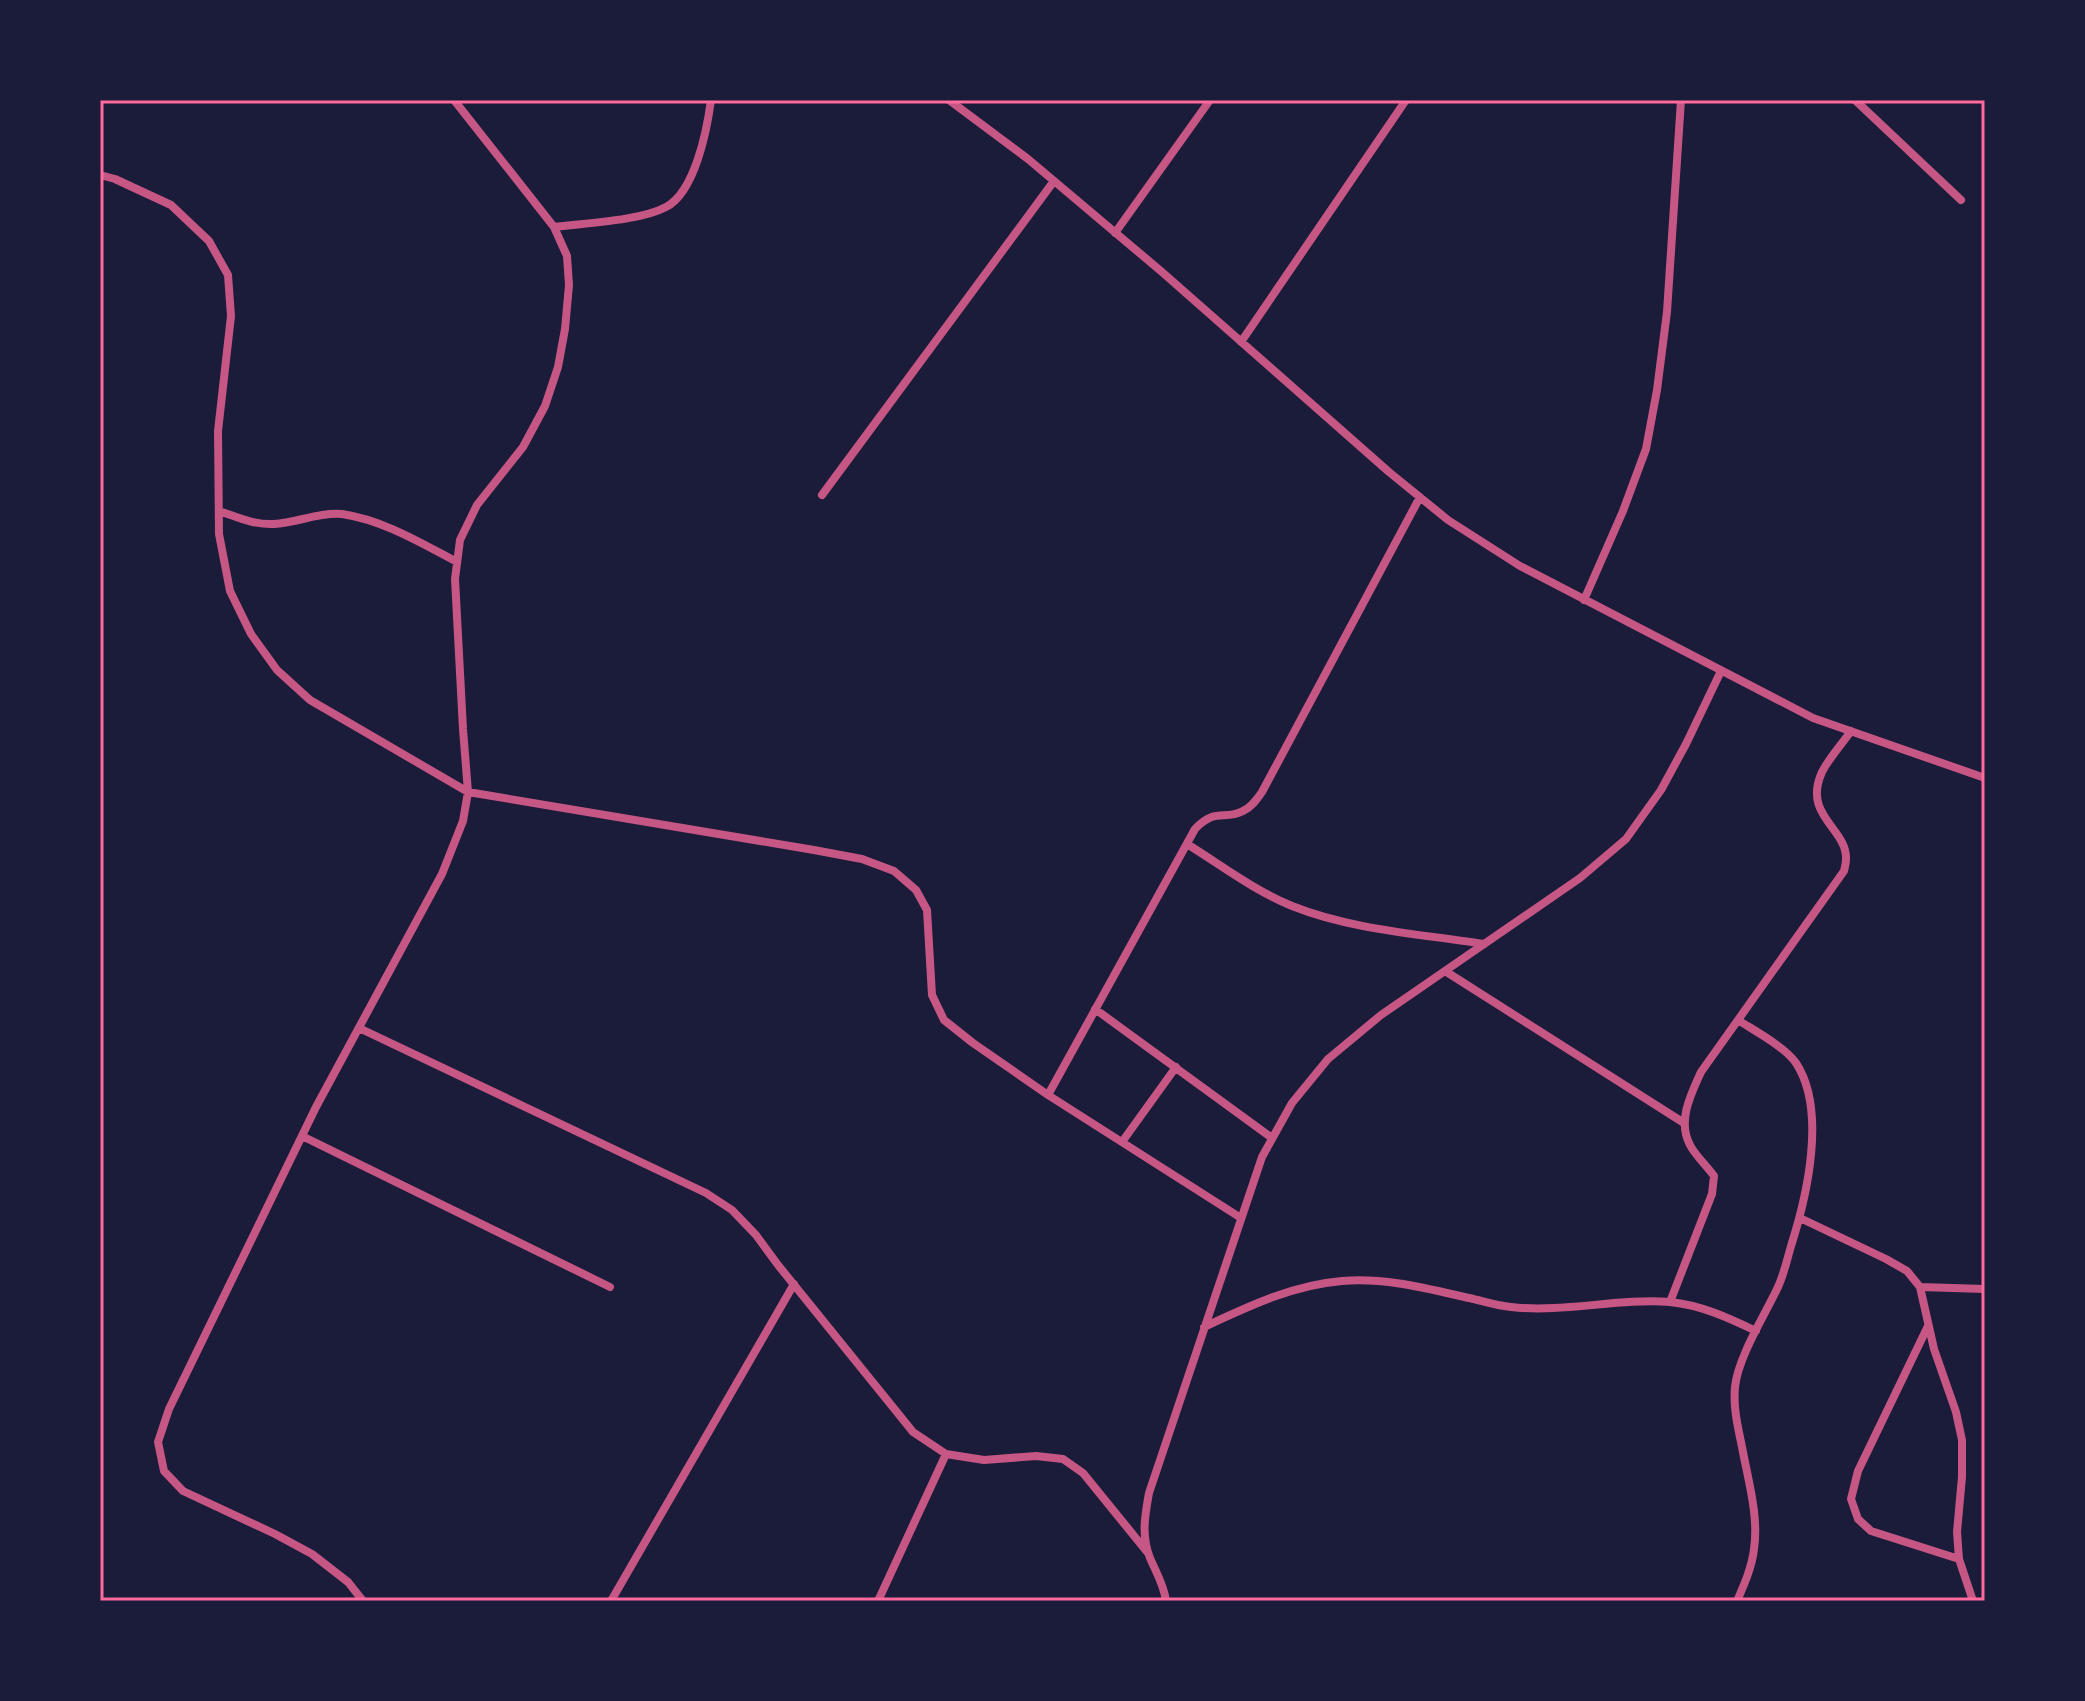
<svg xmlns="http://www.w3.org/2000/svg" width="2085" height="1701" font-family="Helvetica,sans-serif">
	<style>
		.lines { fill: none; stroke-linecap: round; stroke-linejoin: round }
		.minor { stroke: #c65784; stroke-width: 8 }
		.neatline { fill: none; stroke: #ff6b9d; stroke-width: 3 }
	</style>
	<rect width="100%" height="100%" fill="#1b1b3a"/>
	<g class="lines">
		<path class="minor" d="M949 100 1028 159 1162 272 1389 472 1448 520 1520 566 1813 718 1985 778
			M1855 100 1961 200
			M100 175 115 179 171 205 209 241 228 275 231 316 218 431 219 534 230 591 251 634 277 670 310 700 468 792 814 850 862 859 894 871 916 890 927 910 932 995 944 1020 973 1043 1048 1095 1241 1218
			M554 227C585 223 640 221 666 207 695 192 707 130 711 100
			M1115 233 1210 100
			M1241 342 1406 100
			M822 495 1054 181
			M219 511C237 517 254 525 274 524 296 523 319 512 342 514 383 520 421 543 457 562
			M1584 600 1623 511 1646 449 1657 390 1667 312 1681 100
			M1187 844C1221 865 1255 891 1292 906 1352 930 1421 934 1484 944
			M1445 971 1684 1123
			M1095 1009 1272 1138
			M359 1028 706 1193 732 1210 756 1235 778 1265 913 1432 946 1454 984 1460 1036 1456 1063 1459 1083 1473 1148 1553
			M1048 1095 1195 829C1216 807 1224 821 1243 811 1252 807 1257 799 1262 792L1420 497
			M302 1136 610 1287
			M1122 1142 1176 1067
			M1800 1218 1886 1259 1907 1271 1920 1287 1934 1349 1956 1412 1962 1440V1477L1957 1532 1959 1559 1973 1601
			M1920 1287 1985 1289
			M1670 1302 1712 1194 1714 1176C1707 1166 1694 1154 1690 1145 1677 1121 1691 1094 1701 1072L1844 871C1845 867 1846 863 1846 859 1847 828 1802 816 1822 772 1829 758 1842 744 1851 731
			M1928 1326 1858 1471 1851 1499 1858 1519 1871 1531 1959 1559
			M1204 1327C1249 1306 1293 1285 1342 1281 1384 1277 1429 1289 1469 1298 1483 1301 1497 1306 1511 1307 1564 1313 1617 1298 1670 1302 1701 1305 1729 1318 1756 1331
			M363 1601 348 1582 312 1554 275 1534 183 1491 164 1471 158 1442 169 1409 316 1107 442 874 463 821 468 792 463 729 455 579 460 540 477 505 523 447 545 406 558 367 565 329 569 285 567 256 554 227 454 100
			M611 1601 794 1284
			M878 1601 946 1454
			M1166 1601C1164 1585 1156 1572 1150 1558 1141 1536 1145 1515 1149 1493L1262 1157 1292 1103 1328 1059 1381 1015 1580 878 1626 839 1661 790 1686 744 1721 671
			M1737 1601C1744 1585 1752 1567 1754 1549 1759 1516 1748 1480 1742 1447 1738 1427 1733 1408 1735 1387 1738 1357 1765 1315 1778 1287 1784 1274 1787 1260 1791 1246 1807 1196 1827 1110 1796 1063 1785 1047 1755 1031 1738 1020"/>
	</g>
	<rect width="2085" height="1701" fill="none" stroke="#1b1b3a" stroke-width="204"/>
	<rect x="102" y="102" width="1881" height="1497" class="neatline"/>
</svg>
